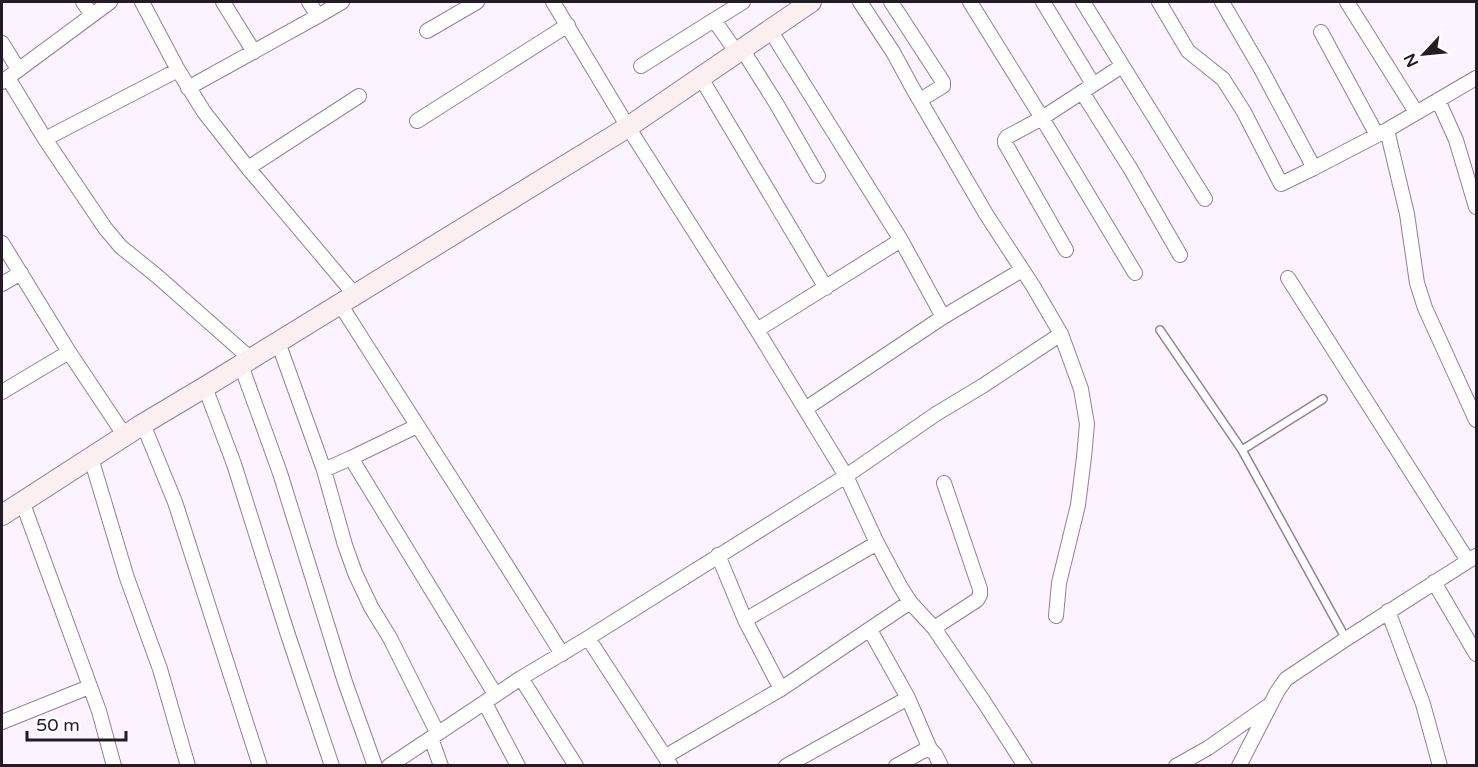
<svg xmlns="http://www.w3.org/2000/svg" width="1478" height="767" font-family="'Varela Round',sans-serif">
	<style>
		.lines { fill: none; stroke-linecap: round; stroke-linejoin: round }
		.lane-casing { stroke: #928094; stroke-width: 10 }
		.street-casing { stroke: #928094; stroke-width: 16 }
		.secondary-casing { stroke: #928094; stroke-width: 22 }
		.lane { stroke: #fff; stroke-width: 7 }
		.street { stroke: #fff; stroke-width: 14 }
		.secondary { stroke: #fceff2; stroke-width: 20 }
	</style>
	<rect width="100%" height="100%" fill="#fbf3fd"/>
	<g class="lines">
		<g class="lane-casing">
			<path id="lane" d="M1160 330 1242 450 1346 639
				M1242 450 1323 399"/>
		</g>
		<g class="street-casing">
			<path id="street" d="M83 2 92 15
				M142 2 178 70 204 112 248 168 355 295
				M223 2 254 52
				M309 2 318 16
				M553 2 628 127 757 330 846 476 877 543 900 586 910 602 934 628 984 702 1025 766
				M860 2 893 52 912 87 986 214 1033 286 1061 334 1081 389 1087 424 1084 457 1078 505 1059 583 1056 616
				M891 2 943 82V86L920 100
				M970 2 1042 118 1122 66
				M1043 2 1093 84
				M1083 2 1205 199
				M1159 2 1188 51 1223 79 1244 112 1281 184 1314 168 1387 130 1476 78
				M1222 2 1261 69 1314 168
				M1347 2 1416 112
				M714 20 743 2
				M770 30 901 240 943 317
				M427 31 477 2
				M1321 32 1377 135
				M2 43 18 69
				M742 49 776 103 818 176
				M641 66 714 20 737 53
				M8 78 45 139 105 228 121 247 157 276 251 359
				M701 78 826 288
				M2 82 110 2
				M188 88 318 16 342 2
				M1082 92 1130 168 1180 255
				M1438 100 1456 140 1476 207
				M417 121 568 25
				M1387 130 1407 214 1417 283 1425 308 1476 420
				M45 139 178 70
				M248 168 359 96
				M2 243 69 352 125 436
				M1066 250 1005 143V140L1007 137 1042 118 1135 273
				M1288 278 1468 561
				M2 284 21 273
				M340 304C414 421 489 536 562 654
				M757 330 901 240
				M278 342 324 470 345 545 355 573 371 607 390 638 437 732
				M241 365 280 473 345 682 375 766
				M205 387 234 464 287 632 332 766
				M2 392 69 352
				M805 409 943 317 1022 270
				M143 424 175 502 260 766
				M91 458 127 578 160 669 188 766
				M351 458 495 694
				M324 470 351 458 417 426
				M22 501 99 711 114 766
				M718 555 745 620 781 689
				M1434 582 1476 654
				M1388 611 1423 704 1440 766
				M745 620 877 543
				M934 628 977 600 980 595V589L944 483
				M870 630 908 698 930 749 935 754 941 766
				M588 638 671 766
				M521 678 576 766
				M485 703 518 766
				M2 722 89 687
				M431 738 441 766
				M666 756 781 689 910 602
				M389 766 521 678 588 638 846 476 936 414 984 385 1061 334
				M786 766 908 698
				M896 766 923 751 930 749
				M1176 766 1208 748 1268 706
				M1239 766 1277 692 1286 679 1346 639 1476 556"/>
		</g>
		<g class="secondary-casing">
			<path id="secondary" d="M2 515 143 424 205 387 628 127 811 2"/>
		</g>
		<use href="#lane" class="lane"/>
		<use href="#street" class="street"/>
		<use href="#secondary" class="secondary"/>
	</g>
	<rect width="1478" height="767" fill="none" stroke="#231c24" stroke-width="6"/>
	<g transform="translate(1424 54) rotate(244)" stroke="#ffffff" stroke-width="4.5" paint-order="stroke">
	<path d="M0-4.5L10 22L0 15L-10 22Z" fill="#231c24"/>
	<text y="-9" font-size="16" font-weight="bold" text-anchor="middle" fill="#231c24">N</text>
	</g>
	<path d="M27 731v9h99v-9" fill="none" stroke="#231c24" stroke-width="3"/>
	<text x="36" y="731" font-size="18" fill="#231c24" stroke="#ffffff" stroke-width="4.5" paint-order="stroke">50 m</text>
</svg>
